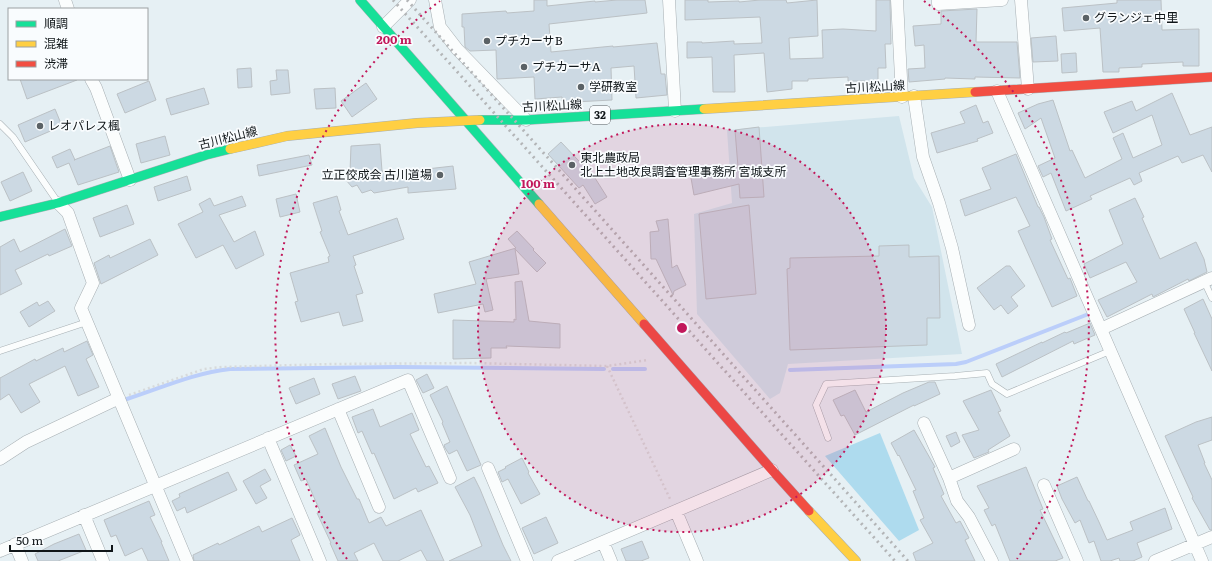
<svg xmlns="http://www.w3.org/2000/svg" width="1212" height="561" font-family="Literata,'Noto Sans JP',serif">
	<style>
		.built { fill: #d1e4ec }
		.green { fill: #aedbee }
		.lines { fill: none; stroke-linecap: round; stroke-linejoin: round }
		.stream { stroke: #bbcefa; stroke-width: 4 }
		.building { fill: #ccd9e3; stroke: #bbc1c5 }
		.lane-casing { stroke: #a7afb3; stroke-width: 7 }
		.street-casing { stroke: #a7afb3; stroke-width: 13 }
		.fast-casing { stroke: #a7afb3; stroke-width: 10 }
		.slow-casing { stroke: #a7afb3; stroke-width: 10 }
		.jam-casing { stroke: #a7afb3; stroke-width: 10 }
		.path { stroke: #d7dadb; stroke-width: 2.5; stroke-dasharray: 2 3; stroke-linecap: butt }
		.lane { stroke: #fbfdfd; stroke-width: 6 }
		.street { stroke: #fbfdfd; stroke-width: 12 }
		.fast { stroke: #16e098; stroke-width: 9 }
		.slow { stroke: #ffcf43; stroke-width: 9 }
		.jam { stroke: #f24e42; stroke-width: 9 }
		.rail { stroke: #b3b5b7; stroke-width: 3; stroke-dasharray: 2 4; stroke-linecap: butt }
		.ring { fill: none; stroke: #c2185b; stroke-width: 2; stroke-dasharray: 2 4 }
		.poi-dot { fill: #5b6266; stroke: #f9fcfe; stroke-width: 1.5 }
		.labels { text-anchor: middle; stroke-width: 3.5; stroke-linejoin: round; paint-order: stroke }
		.shield { fill: #f9fcfe; stroke: #565b5e; stroke-width: 1 }
		.shield-label { font-size: 11px; font-weight: bold; fill: #101619 }
		.poi-label { font-size: 12px; fill: #101619; stroke: #f9fcfe; text-anchor: start }
		.street-label { font-size: 12px; fill: #101619; stroke: #f9fcfe }
		.centre { fill: #c2185b; stroke: #f9fcfe; stroke-width: 2 }
		.ring-label { font-size: 12px; text-anchor: middle; font-weight: bold; fill: #c2185b; stroke: #f9fcfe; stroke-width: 3.5; stroke-linejoin: round; paint-order: stroke }
	</style>
	<rect width="100%" height="100%" fill="#e6f0f4"/>
	<path class="built" d="M899 116 914 178 932 207 962 354 788 364 780 393 770 399 697 314 694 214 732 203 727 130Z"/>
	<path class="green" d="M880 433 919 530 899 541 825 456Z"/>
	<g class="lines">
		<path class="stream" d="M613 369H645
			M790 370 956 364 966 362 1086 315
			M127 399C161 388 194 373 230 369L397 367 604 369"/>
	</g>
	<path class="building" d="M534 0H547V6L595 1V2L617 0H645L647 13 549 24 551 52 613 46V47L657 43 661 74H665L667 95 636 98 634 66 611 68 612 100 574 102V106L562 107V97L535 99 534 77 497 79 496 50 470 51 465 47 464 27H462V14L506 11 507 13 534 11Z
		M685 0H708V2L739 1V2L760 0H786L787 3 817 0 818 36 789 38 790 59 823 58 822 30 843 29 876 31V0H890L891 44H885L886 68H878V87L865 88V81H848V77L808 79V81H792V89L767 92 764 53 734 55 735 92H713L712 57 687 58V42H702V43L734 41V44L762 43 760 17 685 20Z
		M1117 0H1161L1162 30 1199 29V66H1183V62L1142 64V67L1119 68V72H1103L1100 28 1064 31 1062 8 1117 3Z
		M977 9 976 42H1017L1020 78 975 77V79L945 78V79L909 82 908 69 925 68 924 45 915 46 913 26 941 24V11Z
		M1056 36 1058 61 1033 62 1031 38Z
		M1076 53 1077 72 1062 73 1061 54Z
		M251 68 252 87 238 88 237 69Z
		M276 70H288L290 93 271 95 270 81 277 80Z
		M20 79H77V80L27 99Z
		M149 81 156 100 125 113 117 94Z
		M366 83 377 99 352 117 341 101Z
		M204 88 209 104 171 115 166 99Z
		M335 88 336 108 316 109 314 89Z
		M1172 93 1190 135 1212 127V172L1203 155 1182 163 1178 156 1139 173 1142 181 1134 185 1130 178 1090 196 1092 199 1066 211 1051 173 1043 177 1038 166 1055 158 1041 118 1025 129 1018 113 1038 104 1053 100 1070 151 1072 150 1085 178 1122 159 1113 138 1123 133 1133 158 1162 145 1152 115 1113 133 1104 112 1132 101 1136 111Z
		M976 105 983 123 988 121 993 133 977 139 978 141 937 153 931 133 965 123 960 112Z
		M55 109 62 126 25 142 18 125Z
		M759 127 764 197 740 198 739 184 694 195 691 178 738 167 735 130Z
		M165 136 170 155 141 163 136 144Z
		M561 142 595 178 607 197 595 204 583 185 579 188 548 154Z
		M380 144 382 171H394L395 175 418 172V170L453 166 456 189 408 193V187L374 193 371 190 362 193 357 185 352 187 345 179 350 172 351 146Z
		M110 146 119 172 78 185 69 163 57 168 52 157 70 149 75 160H74Z
		M1016 154 1038 207H1039L1044 217 1052 239 1050 240 1068 279 1070 278 1077 296 1052 307 1018 231 1030 226 1016 197 965 216 960 200 991 189 982 168Z
		M309 155 312 165 259 176 257 165Z
		M23 172 32 191 10 201 1 182Z
		M187 176 191 190 158 201 154 187Z
		M296 194 300 212 280 217 276 199Z
		M242 196 246 206 219 215 234 242 255 231 264 255 236 269 223 245 196 258 178 224 203 212 199 204 210 198 214 206Z
		M337 196 341 210 339 211 348 235 397 218 404 239 353 256 356 265 354 266 363 293 356 295 363 321 343 326 339 312 301 322 295 302 298 301 290 273 329 262 328 257 330 256 320 232 322 231 313 203Z
		M1135 198 1144 217 1142 218 1160 259 1196 242 1204 259 1207 272 1189 281 1188 279 1153 297 1152 294 1107 317 1098 300 1137 282 1126 262 1090 278 1084 264 1123 244 1109 210Z
		M127 205 134 224 100 237 93 218Z
		M749 205 756 294 706 299 699 214Z
		M668 219 672 268 677 265 686 285 674 291 673 295 656 259H651L650 232 659 231 656 221Z
		M65 229 72 246 49 256 48 254 15 270 22 284 0 295V247L14 239 20 252Z
		M517 231 534 249 533 250 546 263 537 272 515 249 519 274 486 279 493 310 485 312 483 304 438 313 434 294 476 284 469 262 516 248 508 239Z
		M150 239 158 255 101 284 94 263 109 255 110 258Z
		M909 245V257L939 256 940 318H927V345L790 350 787 269 790 268V258L879 256V246Z
		M1006 266H1010L1025 286 1011 297 1018 306 1008 314 1001 305 994 310 977 288Z
		M522 281 529 321 560 324V348L506 346 507 348H491V358L453 359V320L514 322V319L516 320 515 282Z
		M1203 299 1212 319V371L1194 333H1195L1184 309Z
		M48 301 55 311 29 327 20 312 37 302 39 306Z
		M1090 323 1095 335 1074 344 1073 341 1002 377 996 364 1042 342V343L1065 332 1066 333Z
		M87 341 93 355 86 359 99 387 78 396 65 366 29 384 40 402 21 413 9 394 0 400V378L35 359 36 361 63 348 64 352Z
		M427 374 434 388 423 393 416 380Z
		M355 376 361 391 338 399 332 384Z
		M314 378 320 394 296 404 289 388Z
		M929 382H935L940 394 914 406V405L855 435 844 415 841 416 833 400 855 390 866 412 903 393Z
		M447 386 481 465 467 471 457 450 449 454 445 448 444 445 450 442 442 423 443 422 430 395Z
		M991 390 1001 411 998 412 1010 436 988 450 989 452 974 458 962 435 979 430 963 401Z
		M373 409 380 427 412 413 419 430 410 434 426 467 429 466 438 483 418 492 416 488 394 499 374 453 372 454 362 431 358 433 352 417Z
		M1212 417V440L1198 445 1205 463H1204L1212 480V530H1210L1192 498 1193 497 1165 436 1196 422Z
		M325 428 341 467 357 499H359L369 523 381 517 386 526 421 510 444 561H427L421 550 398 561H383L374 543 354 553 358 561H338L330 543H331L317 513 320 511 306 479 301 481 294 465 318 454 309 436Z
		M914 430 935 467 933 468 944 494 941 496 956 523 960 521 969 538 965 540 975 561H916L913 553 933 543 920 520 924 518 913 491 916 490 899 455 898 456 891 443Z
		M956 432 960 442 951 447 946 436Z
		M290 445 296 456 286 461 281 450Z
		M522 458 529 472 528 473 540 494 521 504 508 479 502 482 498 472 506 468 505 467Z
		M1026 467 1043 509 1040 510 1063 558 1055 561H1010L995 524 992 526 984 510 989 508 977 486Z
		M265 469 271 480 260 486 267 498 256 504 243 481Z
		M228 472 237 490 187 513 185 507 177 511 172 501 180 497 179 494Z
		M474 477 480 489 503 545 511 561H449L482 546 470 515 455 487Z
		M1077 477 1088 501H1089L1099 522 1107 540 1133 530 1130 522 1165 508 1172 529 1137 543 1142 557 1133 561H1120L1119 558 1110 561H1101L1094 541 1089 543 1080 520 1075 523 1062 499 1057 486Z
		M149 501 155 515 150 517 162 542H161L169 561H148L142 548 125 556 116 535 111 537 104 520Z
		M546 517 558 543 534 554 522 528Z
		M292 518 300 535 291 540 300 561H194L193 555 218 543 219 545 259 526 262 532Z
		M79 534 86 550 58 561H38L35 554 54 544Z
		M642 541 649 558 641 561H626L621 549Z"/>
	<g class="lines">
		<g class="lane-casing">
			<path id="lane" d="M0 124 13 137 57 201
				M1204 281 1212 298
				M0 351 87 322
				M828 438 816 405 826 384 955 376 987 373 992 384 1007 394 1110 351"/>
		</g>
		<g class="street-casing">
			<path id="street" d="M65 0 68 9
				M435 0 440 27 457 49 526 120
				M669 0 675 111
				M897 0 902 97
				M938 0V4L1002 0
				M1021 0 1028 89
				M383 27 410 0
				M91 79 96 88 130 180
				M997 91 1202 561
				M914 96 923 157 939 203 952 248 969 325
				M58 203 68 213 93 283 81 308 187 561
				M1101 329 1212 278
				M338 409 379 507
				M924 423 949 478 957 501 969 517 992 561
				M268 438 320 561
				M0 459 26 442 119 398
				M488 468 527 561
				M949 478 1014 449
				M1044 485 1077 561
				M676 511 697 561
				M84 515 103 561
				M603 542 611 561
				M15 544 22 561
				M0 551 408 380 450 478
				M558 561 772 470
				M1155 561 1212 537"/>
		</g>
		<g class="fast-casing">
			<path id="fast" d="M360 0 539 204
				M480 120H526L704 109
				M0 217 58 203 206 155 230 149"/>
		</g>
		<g class="slow-casing">
			<path id="slow" d="M704 109 975 92
				M230 149 287 136 417 123 480 120
				M539 204 644 324
				M809 511 856 561"/>
		</g>
		<g class="jam-casing">
			<path id="jam" d="M975 92 1212 77
				M644 324 772 470 809 511"/>
		</g>
		<path class="path" d="M607 366 671 501
			M129 395 204 369 222 367 333 364 470 363 607 366 648 360"/>
		<use href="#lane" class="lane"/>
		<use href="#street" class="street"/>
		<use href="#fast" class="fast"/>
		<use href="#slow" class="slow"/>
		<use href="#jam" class="jam"/>
		<path class="rail" d="M393 0 895 561
			M407 0 908 561"/>
	</g>
	<circle cx="682" cy="328" r="204" fill="#c2185b" fill-opacity=".12"/>
	<g class="ring">
		<circle cx="682" cy="328" r="204"/>
		<path d="M347 559A407 407 0 0 1 440 1M924 1A407 407 0 0 1 1017 559"/>
	</g>
	<g class="poi-dot">
		<circle cx="1086" cy="18" r="4"/>
		<circle cx="487" cy="41" r="4"/>
		<circle cx="524" cy="67" r="4"/>
		<circle cx="581" cy="87" r="4"/>
		<circle cx="40" cy="126" r="4"/>
		<circle cx="572" cy="165" r="4"/>
		<circle cx="440" cy="175" r="4"/>
	</g>
	<g class="labels">
		<rect class="shield" x="590" y="106" width="20" height="18" rx="3"/>
		<g class="shield-label">
			<text x="600" y="119">32</text>
		</g>
		<g class="poi-label">
			<text x="1094" y="22">グランジェ中里</text>
			<text x="495" y="45">プチカーサB</text>
			<text x="532" y="71">プチカーサA</text>
			<text x="589" y="91">学研教室</text>
			<text x="48" y="130">レオパレス楓</text>
			<text x="580" y="162">東北農政局<tspan x="580" dy="14">北上土地改良調査管理事務所 宮城支所</tspan></text>
			<text x="432" y="179" text-anchor="end">立正佼成会 古川道場</text>
		</g>
		<g class="street-label">
			<text transform="translate(875 87) rotate(-3)" y="4">古川松山線</text>
			<text transform="translate(552 106) rotate(-3)" y="4">古川松山線</text>
			<text transform="translate(228 138) rotate(-14)" y="4">古川松山線</text>
		</g>
	</g>
	<circle cx="682" cy="328" r="6" class="centre"/>
	<g class="ring-label">
		<text x="394" y="44">200 m</text>
		<text x="538" y="188">100 m</text>
	</g>
	<rect x="8" y="8" width="140" height="72" fill="#f9fcfe" stroke="#9ca0a2"/>
	<rect x="16" y="21" width="20" height="6" fill="#16e098" stroke="#9ca0a2"/>
	<text x="44" y="28" font-size="12" fill="#101619">順調</text>
	<rect x="16" y="41" width="20" height="6" fill="#ffcf43" stroke="#9ca0a2"/>
	<text x="44" y="48" font-size="12" fill="#101619">混雑</text>
	<rect x="16" y="61" width="20" height="6" fill="#f24e42" stroke="#9ca0a2"/>
	<text x="44" y="68" font-size="12" fill="#101619">渋滞</text>
	<path d="M10 545v6h102v-6" fill="none" stroke="#101619" stroke-width="2"/>
	<text x="16" y="545" font-size="12" fill="#101619" stroke="#f9fcfe" stroke-width="3" paint-order="stroke">50 m</text>
</svg>
